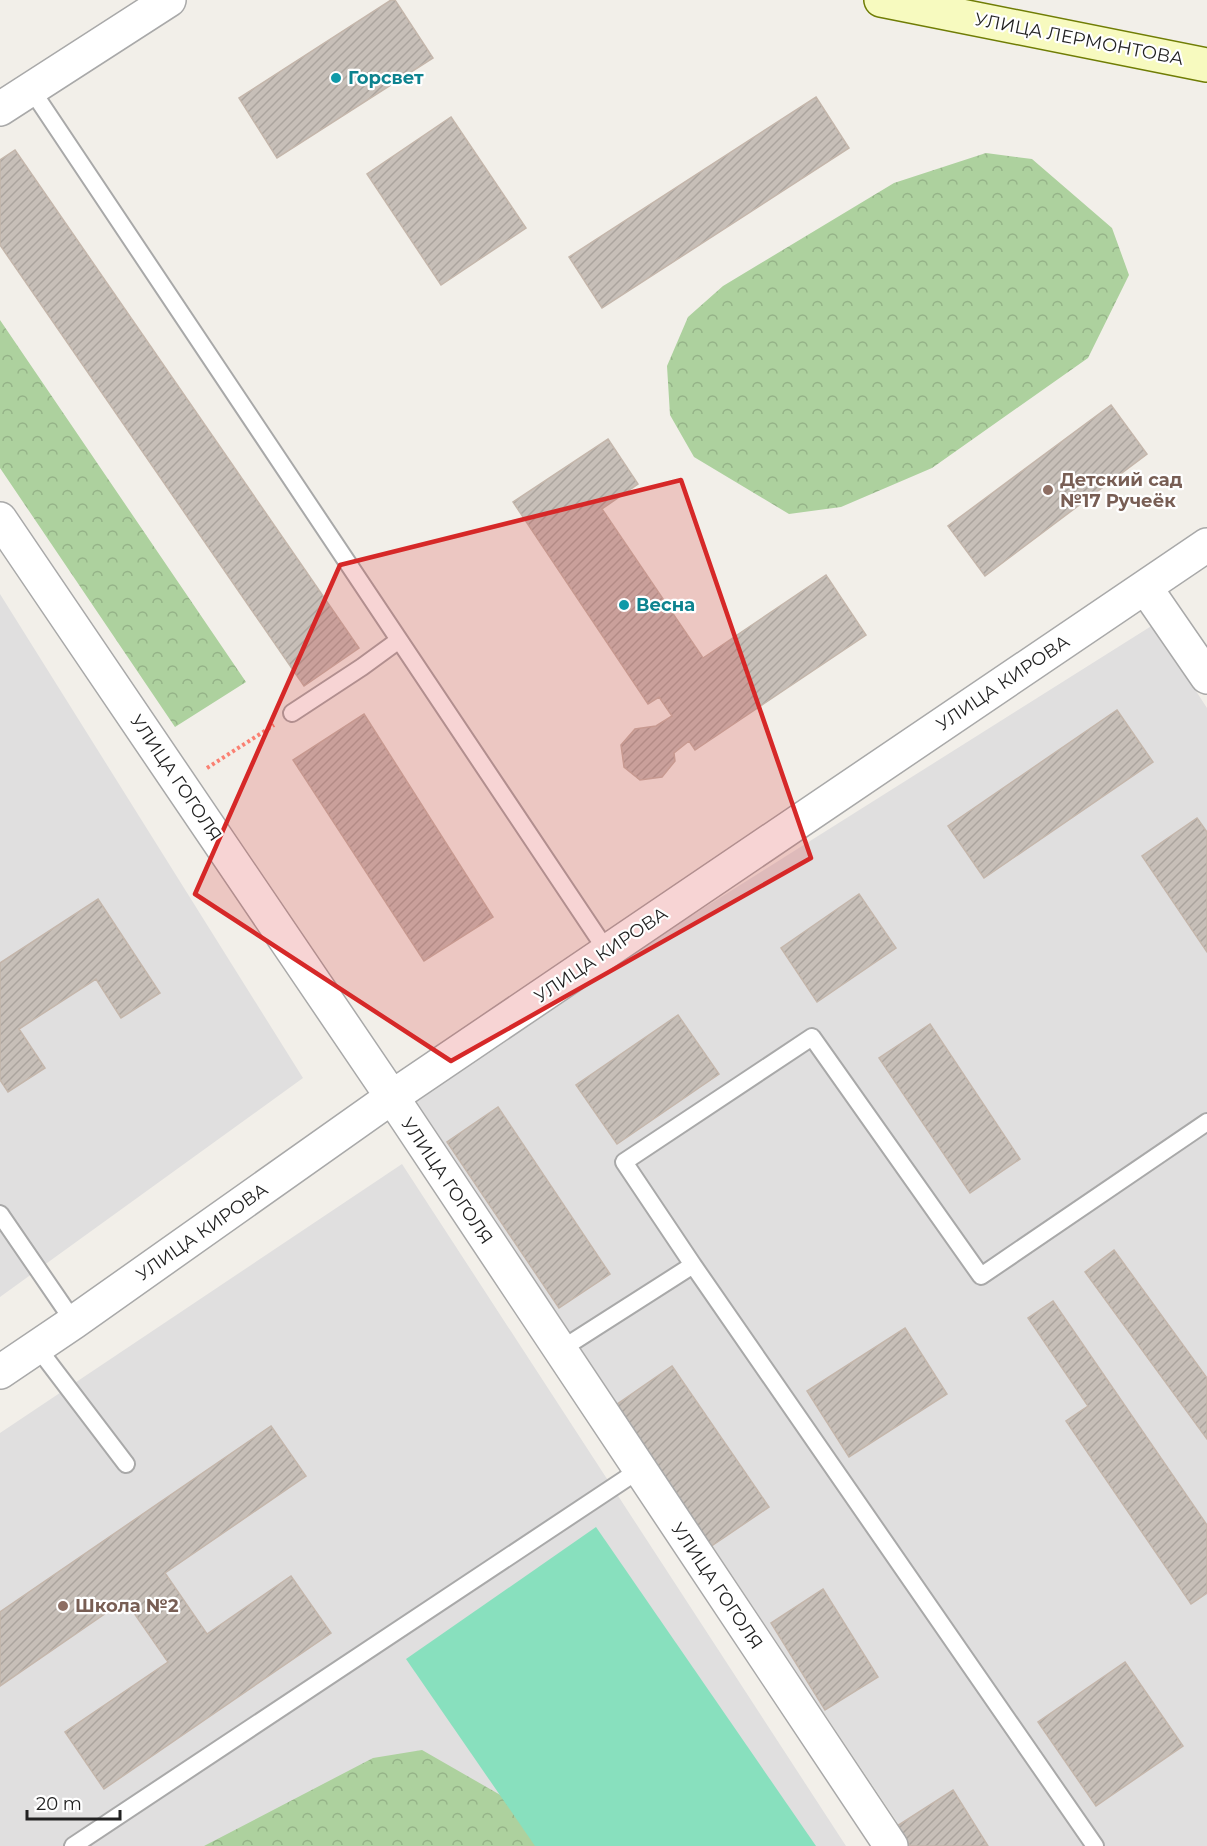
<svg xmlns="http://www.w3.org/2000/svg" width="1207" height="1846" font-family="Montserrat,sans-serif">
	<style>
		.residential { fill: #e0dfdf }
		.forest { fill: url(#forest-crowns) }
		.pitch { fill: #88e0be }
		.building { fill: url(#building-hatch); stroke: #c4b6ab; stroke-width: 1.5 }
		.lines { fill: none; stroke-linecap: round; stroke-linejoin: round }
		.lane-casing { stroke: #a9a9a9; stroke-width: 20 }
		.street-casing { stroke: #a9a9a9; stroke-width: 36 }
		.secondary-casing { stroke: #707d05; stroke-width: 36 }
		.path { stroke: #fa8072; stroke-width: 4; stroke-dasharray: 3 3; stroke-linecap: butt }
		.lane { stroke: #fff; stroke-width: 16 }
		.street { stroke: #fff; stroke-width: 33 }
		.secondary { stroke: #f7fabf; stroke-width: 33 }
		.marked { fill: #d62828; fill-opacity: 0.2; stroke: #d62828; stroke-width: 4.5; stroke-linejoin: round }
		.culture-dot { fill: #0f9aa8; stroke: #fff; stroke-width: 2 }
		.education-dot { fill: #8d6e63; stroke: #fff; stroke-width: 2 }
		.labels { text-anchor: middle; stroke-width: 4.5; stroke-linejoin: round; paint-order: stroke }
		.street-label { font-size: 18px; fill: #222; stroke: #fff }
		.culture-label { font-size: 18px; font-weight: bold; fill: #0d838f; stroke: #fff; text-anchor: start }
		.education-label { font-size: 18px; font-weight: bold; fill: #785e54; stroke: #fff; text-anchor: start }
	</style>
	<defs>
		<pattern id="forest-crowns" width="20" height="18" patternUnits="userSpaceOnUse" patternTransform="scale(1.5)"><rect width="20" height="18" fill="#add19e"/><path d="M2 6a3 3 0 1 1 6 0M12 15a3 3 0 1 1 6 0" fill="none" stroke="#95b388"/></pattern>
		<pattern id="building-hatch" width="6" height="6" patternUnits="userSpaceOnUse" patternTransform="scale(1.5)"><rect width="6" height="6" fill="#c7bfb8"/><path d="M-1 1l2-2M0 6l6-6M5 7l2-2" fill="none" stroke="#aba49e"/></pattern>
	</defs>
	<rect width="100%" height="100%" fill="#f2efe9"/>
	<path class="residential" d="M0 594 303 1078 0 1297Z
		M1153 625 1207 708V1846H913L410 1093Z
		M402 1164 846 1846H0V1433Z"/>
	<path class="forest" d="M986 153 1032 159 1112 228 1129 275 1088 358 932 468 841 507 789 514 694 457 670 415 667 366 688 317 723 286 894 183Z
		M0 320 246 682 175 727 0 468Z
		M422 1750 537 1816 545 1846H204L373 1758Z"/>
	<path class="pitch" d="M596 1527 816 1846H535L406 1659Z"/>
	<path class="building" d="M391 0H395L433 58 277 158 239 98Z
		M816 97 849 148 602 308 569 257Z
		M451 117 526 228 441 285 367 174Z
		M15 150 359 648 304 686 0 245V160Z
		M1111 405 1147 454 985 576 948 526Z
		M608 439 638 484 602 509 703 658 826 575 866 635 695 750 689 741 674 753 675 761 662 777 640 780 624 767 621 745 635 729 656 726 672 716 659 697 648 704 513 502Z
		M1117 710 1153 762 984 878 948 826Z
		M364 714 493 917 424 961 293 760Z
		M1197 818 1207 832V952L1142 856Z
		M859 894 896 948 817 1002 781 948Z
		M98 899 160 993 121 1018 96 979 19 1029 45 1068 8 1092 0 1080V963Z
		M678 1015 719 1074 617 1144 576 1085Z
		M930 1024 1020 1159 970 1193 879 1058Z
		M498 1107 610 1274 559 1308 447 1142Z
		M1114 1250 1207 1378V1439L1085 1272Z
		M1053 1301 1207 1525V1593L1191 1604 1066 1421 1088 1406 1028 1318Z
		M905 1328 947 1394 849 1457 807 1391Z
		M672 1366 769 1507 710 1547 613 1407Z
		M271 1426 306 1476 165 1573 207 1634 291 1576 331 1633 104 1789 65 1732 168 1662 125 1600 0 1686V1612Z
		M823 1589 878 1677 825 1710 771 1623Z
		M1125 1662 1183 1746 1096 1806 1038 1722Z
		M953 1790 988 1846H910L897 1826Z"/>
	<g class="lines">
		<g class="lane-casing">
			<path id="lane" d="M31 89 607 951
				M292 713 362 667 399 640
				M0 1214 74 1322
				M693 1265 1095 1846
				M37 1347 126 1464
				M560 1350 693 1265 624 1162 812 1037 981 1276 1207 1122
				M73 1846 639 1470"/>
		</g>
		<g class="street-casing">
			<path id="street" d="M0 109 169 0
				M0 519 392 1097 891 1846
				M1145 587 1207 677
				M0 1372 74 1322 392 1097 1207 545"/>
		</g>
		<g class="secondary-casing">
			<path id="secondary" d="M881 0 1207 65"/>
		</g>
		<path class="path" d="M207 768 274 725"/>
		<use href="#lane" class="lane"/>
		<use href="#street" class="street"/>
		<use href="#secondary" class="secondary"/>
	</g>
	<path class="marked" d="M681 480 811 858 451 1061 195 894 340 565Z"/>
	<g class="culture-dot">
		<circle cx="336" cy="78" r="6"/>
		<circle cx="624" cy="605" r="6"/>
	</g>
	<g class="education-dot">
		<circle cx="1048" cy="490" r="6"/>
		<circle cx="63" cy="1606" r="6"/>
	</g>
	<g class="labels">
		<g class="street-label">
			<text transform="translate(1079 39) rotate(11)" y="6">УЛИЦА ЛЕРМОНТОВА</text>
			<text transform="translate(1003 683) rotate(-34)" y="6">УЛИЦА КИРОВА</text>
			<text transform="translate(176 778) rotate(56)" y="6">УЛИЦА ГОГОЛЯ</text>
			<text transform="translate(601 955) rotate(-34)" y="6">УЛИЦА КИРОВА</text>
			<text transform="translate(447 1181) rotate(56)" y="6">УЛИЦА ГОГОЛЯ</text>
			<text transform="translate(202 1232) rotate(-35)" y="6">УЛИЦА КИРОВА</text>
			<text transform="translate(717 1586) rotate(56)" y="6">УЛИЦА ГОГОЛЯ</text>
		</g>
		<g class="culture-label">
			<text x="348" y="84">Горсвет</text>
			<text x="636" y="611">Весна</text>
		</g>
		<g class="education-label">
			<text x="1060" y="486">Детский сад<tspan x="1060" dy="21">№17 Ручеёк</tspan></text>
			<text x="75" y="1612">Школа №2</text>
		</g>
	</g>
	<path d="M27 1810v9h93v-9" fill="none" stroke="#222222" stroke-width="3"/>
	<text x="36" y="1810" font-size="18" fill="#222222" stroke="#ffffff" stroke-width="4.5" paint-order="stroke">20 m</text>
</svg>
